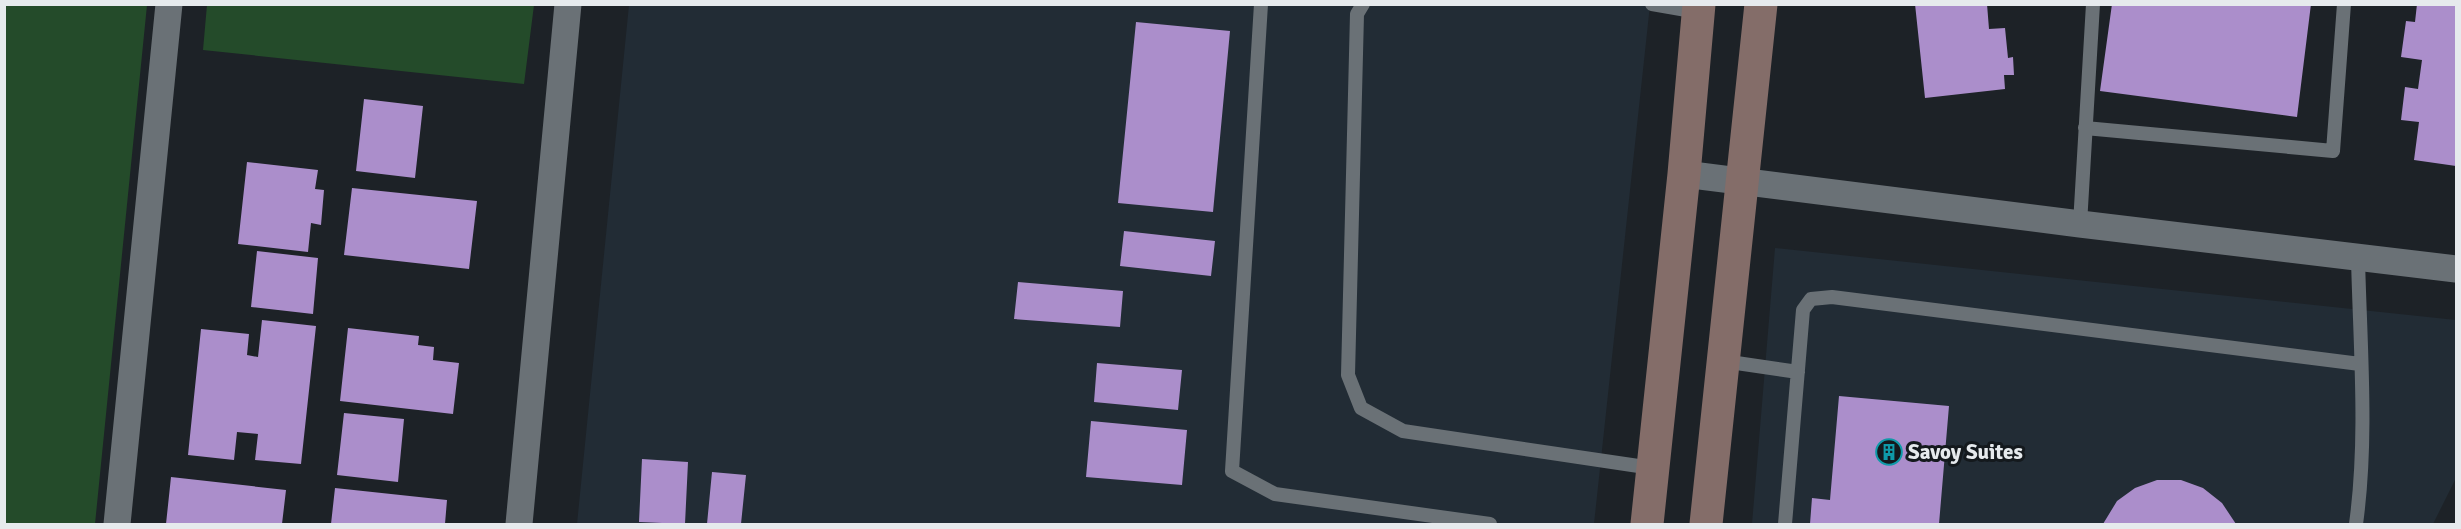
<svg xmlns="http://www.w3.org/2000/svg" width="2461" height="529" font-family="Signika,sans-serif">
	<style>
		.built { fill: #222c35 }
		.green { fill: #244b2a }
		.building { fill: #ab8ecb }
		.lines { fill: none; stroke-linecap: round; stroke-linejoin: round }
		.lane { stroke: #6a7176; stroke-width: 14 }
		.street { stroke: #6a7176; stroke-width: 27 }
		.secondary { stroke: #846d69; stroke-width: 33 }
		.labels { text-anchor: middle; stroke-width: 6; stroke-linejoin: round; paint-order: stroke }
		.poi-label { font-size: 21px; font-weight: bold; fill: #e6eaed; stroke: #14191d; text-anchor: start }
	</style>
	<rect width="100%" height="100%" fill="#1d2227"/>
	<path class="built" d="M629 5H1650L1594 524H577Z
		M1775 248 2456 320V478L2433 524H1752Z"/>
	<path class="green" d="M4 5H147L95 524H5Z
		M207 5V4L534 5 524 84 203 50Z"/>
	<path class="building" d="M1915 4H1987L1989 29 2005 28 2008 58 2013 57 2014 75H2004L2005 89 1925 98Z
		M2112 4H2311L2297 117 2100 91Z
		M2417 4H2456V166L2414 160 2419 122 2401 120 2405 87 2418 89 2422 60 2401 57 2406 21 2415 22Z
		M1136 22 1230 31 1213 212 1118 203Z
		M364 99 423 106 415 178 356 171Z
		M247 162 318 170 315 189 324 190 321 225 311 223 308 252 238 244Z
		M352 188 477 201 469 269 344 255Z
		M1124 231 1215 241 1211 276 1120 266Z
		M257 251 318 258 313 314 251 307Z
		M1018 282 1123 291 1120 327 1014 319Z
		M262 320 316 326 301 464 255 460 258 434 237 432 234 460 188 455 201 329 249 334 247 355 258 357Z
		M348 328 419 336 418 345 434 347 433 360 459 363 453 414 340 401Z
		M1097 363 1182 370 1178 410 1094 402Z
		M1839 396 1949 406 1939 524H1810L1812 498 1830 500Z
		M344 413 404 419 398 482 337 475Z
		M1091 421 1187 430 1182 485 1086 477Z
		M642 459 688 462 685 524 639 522Z
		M712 472 746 475 741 524H707Z
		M171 477 286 490 282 524H166Z
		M2157 480H2181L2203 488 2222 503 2236 524H2103L2117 501 2135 488Z
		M335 488 447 500 445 524H331Z"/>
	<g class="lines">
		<path class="lane" d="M1261 4 1232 471 1275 494 1490 524
			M1363 4 1357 14 1348 375 1361 408 1403 431 1652 468
			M1652 4 1698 12
			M2085 128 2333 151 2344 4
			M2080 224 2093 4
			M1723 361 1798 372
			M1785 524 1803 310 1811 299 1832 297 2360 364
			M2356 524C2368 437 2360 346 2358 258"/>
		<path class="street" d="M1684 174 2080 224 2456 269
			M117 524 169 4
			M519 524 568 4"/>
		<path class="secondary" d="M1647 524 1684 174 1699 4
			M1706 524 1761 4"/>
	</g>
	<defs>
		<g id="building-ring" transform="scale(1.35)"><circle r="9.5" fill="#14191d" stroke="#0f9aa8" stroke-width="1.5"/><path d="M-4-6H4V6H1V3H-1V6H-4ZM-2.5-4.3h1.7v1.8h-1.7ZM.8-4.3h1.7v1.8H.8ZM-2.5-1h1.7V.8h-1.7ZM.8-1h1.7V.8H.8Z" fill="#0f9aa8"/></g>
	</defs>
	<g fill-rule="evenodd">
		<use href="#building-ring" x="1889" y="452"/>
	</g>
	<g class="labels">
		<g class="poi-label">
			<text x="1908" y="459">Savoy Suites</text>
		</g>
	</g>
	<rect width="2461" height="529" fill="none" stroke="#e6eaed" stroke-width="12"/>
</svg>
